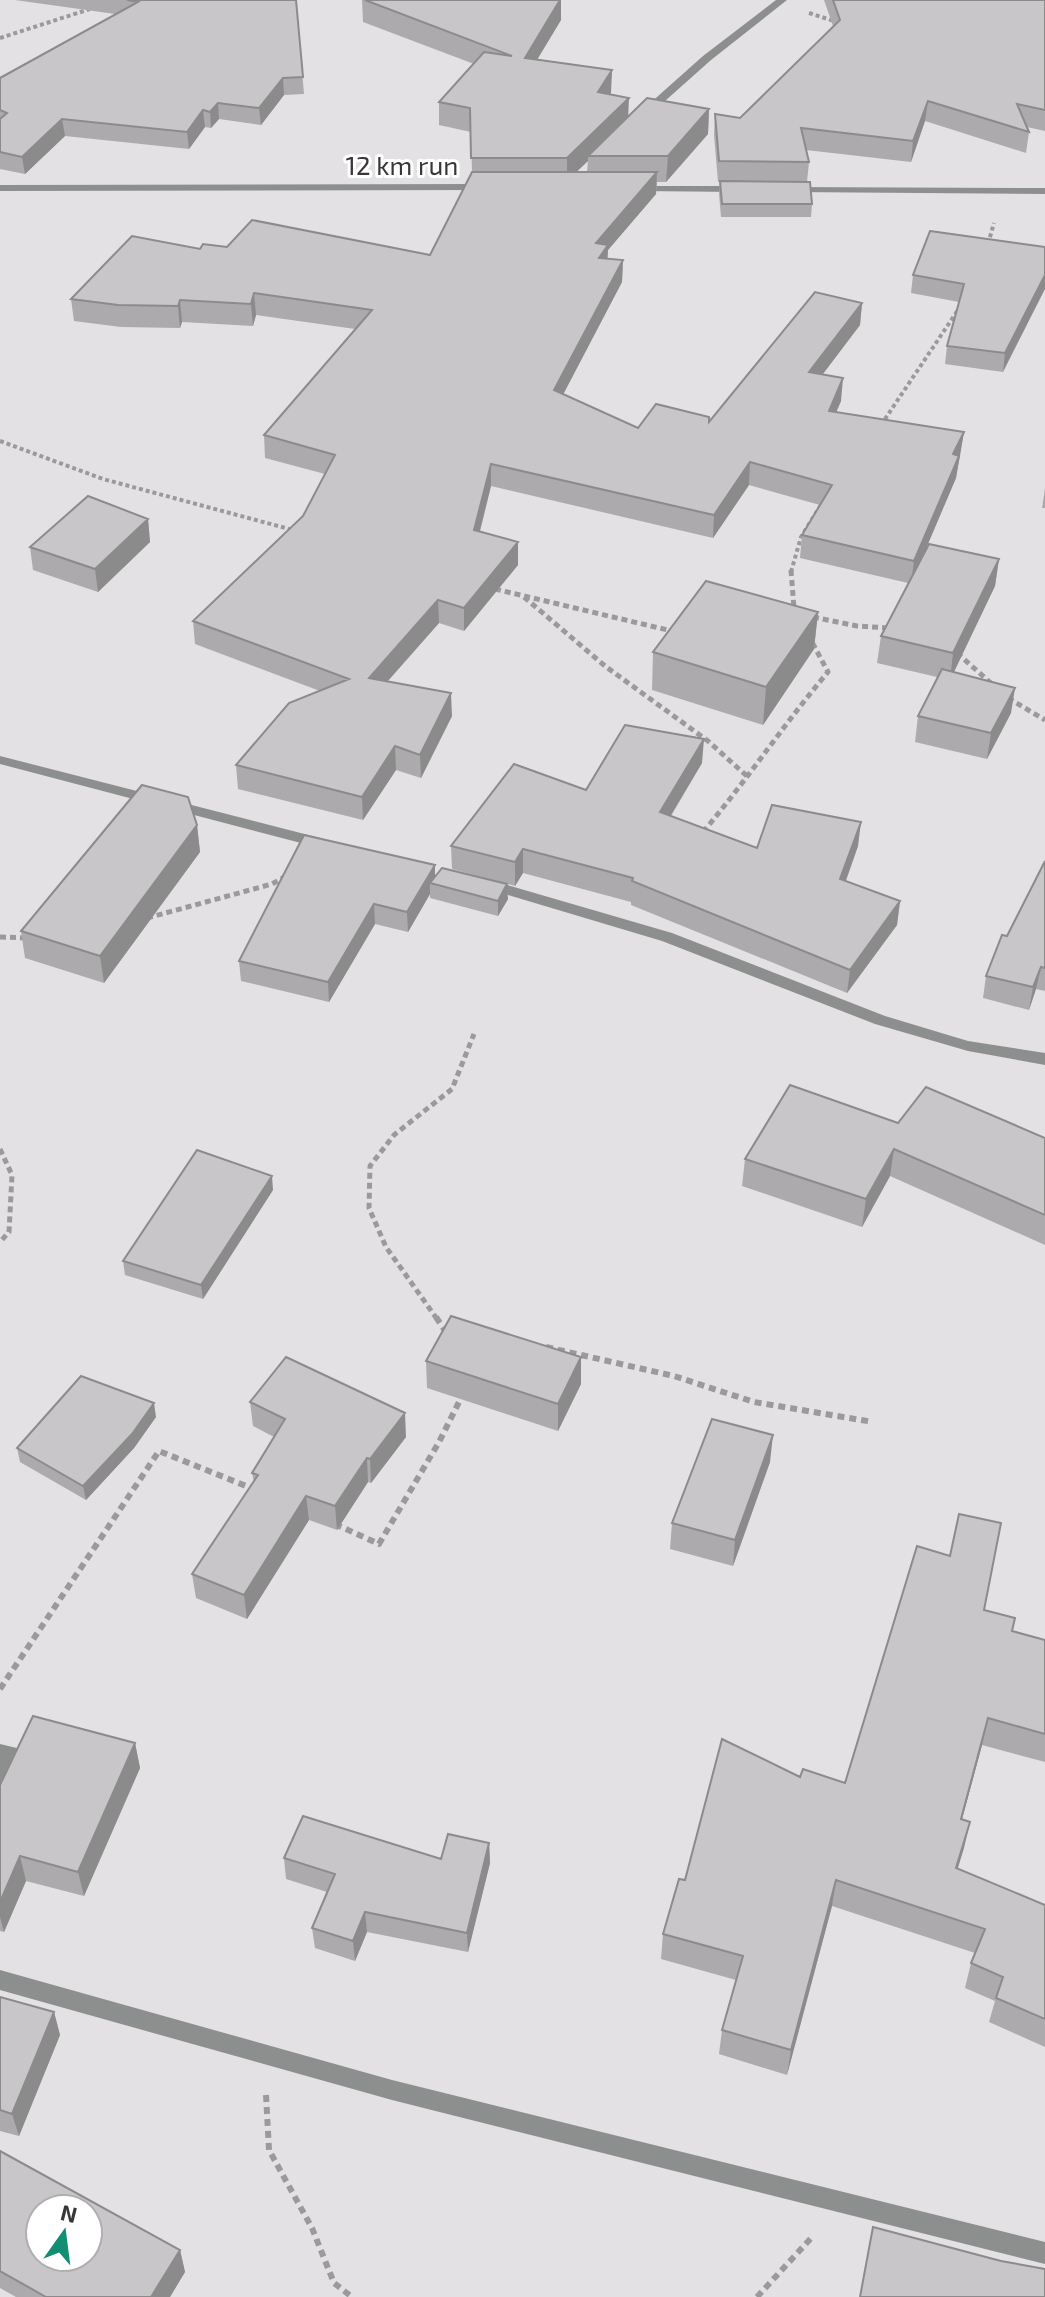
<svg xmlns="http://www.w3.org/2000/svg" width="1045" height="2297" font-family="'Exo 2',sans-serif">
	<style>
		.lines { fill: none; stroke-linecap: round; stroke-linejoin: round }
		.path-far2 { stroke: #9c999b; stroke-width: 4; stroke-dasharray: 4 3; stroke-linecap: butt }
		.path-far1 { stroke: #9c999b; stroke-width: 5; stroke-dasharray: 6 4; stroke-linecap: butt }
		.path { stroke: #9c999b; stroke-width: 6; stroke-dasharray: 7 5; stroke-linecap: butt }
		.street { fill: #8d8f8e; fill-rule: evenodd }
		.wall { fill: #acaaac; fill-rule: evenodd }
		.shaded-wall { fill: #8c8b8c }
		.building { fill: #c8c6c8; stroke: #8c8b8c; stroke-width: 2; fill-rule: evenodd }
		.labels { text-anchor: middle; stroke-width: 6; stroke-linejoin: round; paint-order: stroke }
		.far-street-label { font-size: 26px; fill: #383637; stroke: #fff }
	</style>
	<rect width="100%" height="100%" fill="#e4e1e4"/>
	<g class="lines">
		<path class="path-far2" d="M809 13 834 21
			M0 38 90 9
			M988 244 994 223
			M881 425 960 307
			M0 441 103 479 293 530
			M791 572 801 537 824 500"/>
		<path class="path-far1" d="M791 570 794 608
			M495 589 676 632
			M524 597 605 666 708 741 749 778
			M813 617 857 626 890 628
			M957 653 992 684
			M1008 698 1045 720
			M703 832C747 780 784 724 828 672L812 642
			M147 918 272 884 286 876
			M0 937 27 938
			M0 1149 12 1175 9 1232 0 1242
			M437 1319 386 1247 369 1208 370 1166 394 1135 452 1089 474 1034"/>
		<path class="path" d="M436 1317 446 1332
			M546 1347 674 1376 754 1402 873 1422
			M335 1524 379 1544 439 1442 462 1396
			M0 1689 159 1451 256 1490
			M266 2095 269 2150 312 2228 334 2283 352 2297
			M757 2297 813 2236"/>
		<path class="street" d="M776 0H787L711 60 647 117H639V113L703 56Z
			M0 185 482 184 487 187 482 190 0 191Z
			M634 186H738L743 189 738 192 638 191 634 190Z
			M786 187 1045 188V194L790 192 785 189Z
			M0 756 324 839 331 844 324 849 0 764Z
			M490 880 672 933 885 1016 968 1041 1045 1053V1065L968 1051 875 1024 662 941 485 888 483 885 485 882Z
			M0 1744 21 1749 24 1755 7 1784 0 1787Z
			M0 1970 392 2080 1045 2242V2264L392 2100 0 1990Z"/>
	</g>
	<path class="wall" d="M15 0H296L304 94 284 95 261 125 219 119 211 128 205 127 189 149 65 136 25 174 0 169V78L115 14Z
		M362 0H561V20L537 59 612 70 610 94 629 116 709 109 708 134 666 182H657L656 194 608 250 607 259 623 260 622 282 563 394 638 428 709 422 862 303 860 325 822 375 841 401 836 412 964 432 956 478 922 557 999 559 995 586 954 672 1011 713 987 759 915 742 918 716 937 677 877 663 881 636 908 583 800 558 802 535 820 505 749 485 713 538 491 486 480 532 518 565 464 631 439 623 388 681 452 716 421 778 396 770 363 820 238 789 236 765 320 691 195 644 193 621 303 516 325 474 265 458 264 435 355 329 256 315 253 326 182 322 180 328 121 327 74 321 71 299 200 249 227 247 430 255 472 172 471 132 439 125V102L474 64 363 22ZM588 161 587 172H576Z
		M824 0H1045V131L1027 127 1029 132 1026 153 925 121 911 162 806 150 809 162 807 182 812 204 811 217H721L719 194 720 182H718L714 135 715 114 740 118 833 26Z
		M1045 247 1003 372 945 364 947 346 959 302 911 293 913 275Z
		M1045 488V508H1042Z
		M148 519 150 542 98 592 33 570 30 547Z
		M818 612 814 649 763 725 652 690 653 652Z
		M702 763 671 816 757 848 858 846 846 881 900 901 897 925 847 993 631 905V902L523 873 515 886 452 869 451 846 586 790Z
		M197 825 200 852 104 983 25 958 21 931Z
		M1045 861V991L1036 989 1029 1010 983 998 986 976Z
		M435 865V877L508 899 498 916 430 898V894L408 932 375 924 329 1002 241 981 239 961Z
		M898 1123 1045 1138V1245L890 1176 862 1227 742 1186 745 1159Z
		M273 1190 203 1299 125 1275 123 1261Z
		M426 1361 581 1384 558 1431 427 1388Z
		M250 1402 406 1437 371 1483 368 1482 337 1530 309 1520 247 1619 196 1598 192 1574 254 1482 252 1473 274 1437 253 1426Z
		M156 1417 134 1448 86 1500 20 1462 17 1448Z
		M770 1462 733 1566 670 1549 672 1523Z
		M984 1610 1012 1631 1045 1640V1762L982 1745 962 1819 970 1822 957 1869 1045 1905V2047L989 2022 995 2001 965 1988 971 1963 975 1953 832 1906 787 2075 719 2054 722 2030 736 1980 661 1959 663 1934 685 1880 800 1777 845 1783Z
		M135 1743 140 1768 84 1896 26 1881 4 1932 0 1931V1785Z
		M489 1843 490 1863 468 1952 367 1932 355 1961 315 1948 312 1928 327 1892 286 1879 284 1858 441 1859Z
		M0 1997 54 2012 60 2035 19 2136 0 2131Z
		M0 2151 180 2250 185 2272 170 2297H16L0 2288Z"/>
	<path class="shaded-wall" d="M560 0H561V20L525 80V58Z
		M612 70 611 93 598 115V92Z
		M283 78 284 95 261 125 259 108Z
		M629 98 628 121 588 156V161L567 181V158Z
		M928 101 925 121 911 162 913 141Z
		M218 103 219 119 211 128 210 112Z
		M709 109 708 134 666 182 668 156Z
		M203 110 205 127 189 149 187 132Z
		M62 119 65 136 25 174 22 157Z
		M657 172 656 194 608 250 607 267 599 280 596 243Z
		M623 260 622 282 554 412V390Z
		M1045 275V289L1003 372 1005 353Z
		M254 293 256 315 253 326 251 304Z
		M180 300 182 322 180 328 178 306Z
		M862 303 860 325 807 395 809 372Z
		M843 378 841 401 827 434 829 411Z
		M964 432 956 478 911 584 914 561 953 454Z
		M750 462 749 485 713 538 714 515Z
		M491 464V486L474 553V530Z
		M148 519 150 542 98 592 95 569Z
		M518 542V565L464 631V608Z
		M999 559 995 586 950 680 953 653Z
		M438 600 439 623 370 701 369 678Z
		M818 612 814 649 763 725 766 687Z
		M1015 688 1011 713 987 759 991 733Z
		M451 693 452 716 421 778 420 755Z
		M704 739 702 763 659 835 660 812Z
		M395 746 396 770 363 820 362 797Z
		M861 822 858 846 838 902 840 879Z
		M197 825 200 852 104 983 100 956Z
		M523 849V873L515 886V862Z
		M435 865V885L430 883V894L408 932 407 912Z
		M507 884 508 899 498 916V901Z
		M900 901 897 925 847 993 850 970Z
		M374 904 375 924 329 1002 328 982Z
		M1041 967 1036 989 1029 1010 1033 987Z
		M894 1149 890 1176 862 1227 866 1199Z
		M272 1176 273 1190 203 1299 201 1285Z
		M581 1357V1384L558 1431V1404Z
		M154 1403 156 1417 134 1448 86 1500 83 1486Z
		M405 1413 406 1437 371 1483 370 1459Z
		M773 1435 770 1462 733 1566 735 1540Z
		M367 1458 368 1482 337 1530 335 1506Z
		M306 1496 309 1520 247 1619 244 1595Z
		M988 1718 982 1745 955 1845 961 1819Z
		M135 1743 140 1768 84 1896 78 1872Z
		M970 1822 964 1848 950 1894 956 1868Z
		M489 1843 490 1863 468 1952 467 1933Z
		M20 1856 26 1881 4 1932 0 1917V1902Z
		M836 1880 832 1906 787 2075 791 2050Z
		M365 1912 367 1932 355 1961 353 1941Z
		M54 2012 60 2035 19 2136 12 2114Z
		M180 2250 185 2272 170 2297H151Z"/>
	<path class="building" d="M127 0H296L303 77 283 78 259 108 218 103 210 112 203 110 187 132 62 119 22 157 0 152V119L7 113 0 110V78L138 2Z
		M365 0H560L525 58 612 70 598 92 629 98 567 158H471L470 108 439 102 484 52 512 56Z
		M833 0H1045V110L1017 104 1029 132 928 101 913 141 801 128 809 162 719 161 715 114 740 118 840 20Z
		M647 98 709 109 668 156H588Z
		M472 172H657L596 243 608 245 599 258 623 260 554 390 638 428 656 404 709 417V422L815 292 862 303 809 372 843 378 829 411 964 432 953 454 959 456 914 561 802 535 832 485 750 462 714 515 491 464 474 530 518 542 464 608 438 600 369 678 451 693 420 755 395 746 362 797 236 765 289 703 349 679 193 621 303 516 335 455 264 435 372 310 254 293 251 304 180 300 178 306 118 305 71 299 132 236 200 249 203 244 227 247 252 220 430 255Z
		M720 181 810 182 812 204H722Z
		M930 231 1045 247V275L1005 353 947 346 964 284 913 275Z
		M88 496 148 519 95 569 30 547Z
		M929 544 999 559 953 653 881 636Z
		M706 581 818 612 766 687 653 652Z
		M942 669 1015 688 991 733 918 716Z
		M625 725 704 739 660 812 757 848 772 805 861 822 840 879 900 901 850 970 632 881 633 878 523 849 515 862 451 846 514 764 586 790Z
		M142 785 188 797 197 825 100 956 21 931Z
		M304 835 435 865 407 912 374 904 328 982 239 961Z
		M1045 861V968L1041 967 1033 987 986 976 1002 935 1007 936Z
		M442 868 507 884 498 901 430 883Z
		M790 1085 898 1123 926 1087 1045 1138V1215L894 1149 866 1199 745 1159Z
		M197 1150 272 1176 201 1285 123 1261Z
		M451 1316 581 1357 558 1404 426 1361Z
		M286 1357 405 1413 370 1459 367 1458 335 1506 306 1496 244 1595 192 1574 258 1475 252 1473 285 1419 250 1402Z
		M81 1376 154 1403 132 1434 83 1486 17 1448Z
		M712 1419 773 1435 735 1540 672 1523Z
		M959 1514 1001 1523 984 1610 1015 1618 1012 1631 1045 1640V1734L988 1718 961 1819 970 1822 956 1868 1045 1905V2019L996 1998 1003 1977 971 1963 985 1929 836 1880 791 2050 722 2030 743 1956 663 1934 679 1879 685 1880 722 1739 800 1777 803 1769 845 1783 917 1546 950 1556Z
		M33 1716 135 1743 78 1872 20 1856 0 1902V1785Z
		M303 1816 441 1859 448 1834 489 1843 467 1933 365 1912 353 1941 312 1928 335 1874 284 1858Z
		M0 1997 54 2012 12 2114 0 2110Z
		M0 2151 180 2250 151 2297H46L0 2271ZM40 2209H88V2257H40Z
		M873 2227 1001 2261 1045 2269V2297H860Z"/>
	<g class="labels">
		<g class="far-street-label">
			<text x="402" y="175">12 km run</text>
		</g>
	</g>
	<g transform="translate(64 2233) rotate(14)"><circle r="38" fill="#ffffff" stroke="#afafaf" stroke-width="2"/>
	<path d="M0-6L14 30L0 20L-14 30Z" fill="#128e72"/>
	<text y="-12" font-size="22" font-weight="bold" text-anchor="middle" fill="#383637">N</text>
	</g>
</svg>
